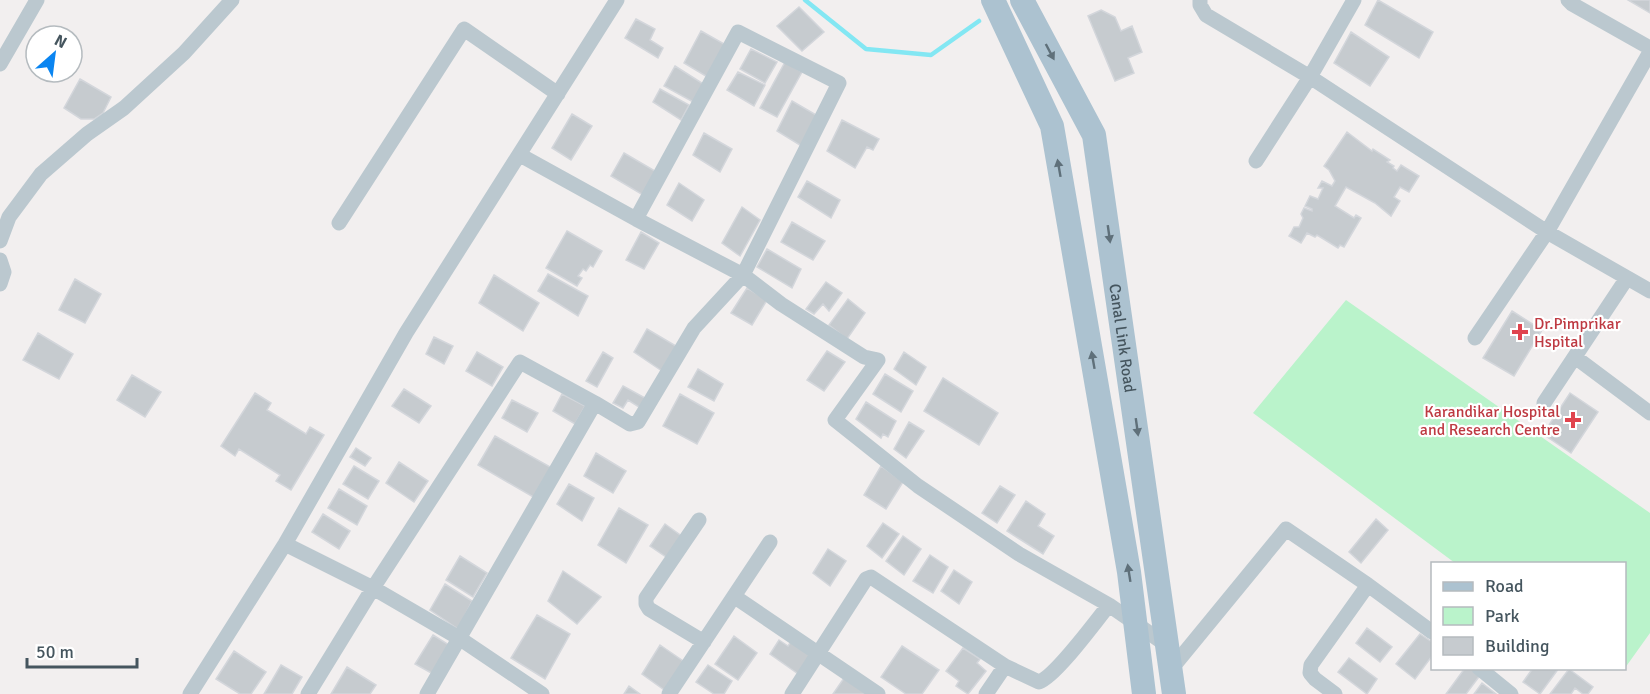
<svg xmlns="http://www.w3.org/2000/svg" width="1650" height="694" font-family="Signika,sans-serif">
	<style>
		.green { fill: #baf3cb }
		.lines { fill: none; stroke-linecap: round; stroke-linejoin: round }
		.stream { stroke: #83e7f3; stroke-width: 4.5 }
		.building { fill: #c6cbcf; stroke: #d3d6db; stroke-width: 1.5 }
		.street { stroke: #bbc8cf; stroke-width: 15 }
		.primary { stroke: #acc2d0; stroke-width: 24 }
		.oneway { fill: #5f707a }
		.health-dot { fill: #e0444e; stroke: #fff; stroke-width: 2 }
		.labels { text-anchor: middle; stroke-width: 4.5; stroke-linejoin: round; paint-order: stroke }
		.health-label { font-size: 16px; fill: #be3a42; stroke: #fff; text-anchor: start }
		.street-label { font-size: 16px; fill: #45555e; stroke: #fff }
	</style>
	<rect width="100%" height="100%" fill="#f2efef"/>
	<path class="green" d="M1346 300 1650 513V633L1625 668 1624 564 1455 563 1253 413Z"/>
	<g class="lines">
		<path class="stream" d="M805 0 866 49 931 55 979 21"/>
	</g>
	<path class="building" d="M1378 0 1433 32 1419 58 1365 25Z
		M1628 0H1650V13Z
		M799 7 824 32 802 51 777 26Z
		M1101 10 1115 17 1121 31 1132 26 1142 52 1128 58 1134 73 1115 81 1088 16Z
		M636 19 655 29 650 40 663 48 658 58 625 38Z
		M701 31 726 45 709 78 684 63Z
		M1351 32 1389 57 1370 86 1334 63Z
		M751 49 777 62 765 83 740 69Z
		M785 62 802 72 777 117 760 108Z
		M675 66 705 85 695 103 664 86Z
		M738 72 765 85 754 106 727 90Z
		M80 79 111 97 103 113 94 119H81L64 108Z
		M660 89 689 105 681 120 653 102Z
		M792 101 818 116 803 147 777 131Z
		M572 114 592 126 571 160 552 148Z
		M842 120 879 139 873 150 867 147 855 168 827 151Z
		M1347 132 1372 151 1373 149 1390 160 1387 162 1394 166 1393 168 1397 171 1401 165 1419 176 1409 192 1400 187 1394 197 1400 201 1391 216 1375 203 1346 187 1335 206 1354 218 1356 215 1361 218 1344 247 1340 245 1338 248 1317 235 1315 237 1307 233 1301 243 1289 236 1291 233 1294 227H1299L1303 218 1301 214 1304 208 1312 211V209L1305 206 1310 196 1318 199 1323 188H1318L1322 181 1332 186 1335 181 1329 170 1324 166Z
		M704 133 732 149 720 172 693 155Z
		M624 153 655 171 643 195 611 176Z
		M807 181 840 200 831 218 798 197Z
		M679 183 704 200 692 221 667 205Z
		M742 207 760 220 740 256 722 243Z
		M792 222 825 241 813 260 781 242Z
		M567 231 602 251 593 267 590 265 586 271 583 269 578 276 582 278 577 286 546 268Z
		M641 232 659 243 644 269 626 260Z
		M767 249 801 269 792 288 757 267Z
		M548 274 588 296 578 316 538 291Z
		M494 275 539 303 523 331 479 303Z
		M75 279 101 294 85 323 59 310Z
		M826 282 842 293 829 311 823 304 814 314 806 309Z
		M747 288 767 300 752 325 731 313Z
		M848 299 865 313 847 339 829 325Z
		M1512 311 1542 330 1514 376 1483 358Z
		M647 329 676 346 662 371 634 352Z
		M38 333 73 354 59 379 23 360Z
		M434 337 453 346 444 364 426 354Z
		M827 351 845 362 824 391 807 380Z
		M477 352 503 367 492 386 466 371Z
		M603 352 613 358 597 387 586 381Z
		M904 352 926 367 916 385 894 369Z
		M698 369 723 384 714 401 688 387Z
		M885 374 913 391 901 412 873 394Z
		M132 375 161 392 145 417 117 400Z
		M943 378 998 413 979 445 924 411Z
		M623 386 647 399 642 409 628 400 623 408 613 403Z
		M404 389 431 406 419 423 392 406Z
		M255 393 271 403 267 410 306 434 310 427 324 435 291 490 276 481 280 475 239 449 235 456 221 446Z
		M1570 393 1598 412 1571 453 1543 434Z
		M562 394 585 406 575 424 553 411Z
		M680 394 714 413 697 444 663 426Z
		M512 400 538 413 527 432 502 418Z
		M866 402 896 421 888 437 883 434 881 438 856 419Z
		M909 422 924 431 906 458 894 449Z
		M495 436 552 468 535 498 478 465Z
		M356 448 371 458 365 466 350 457Z
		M596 453 626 471 613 493 584 476Z
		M399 462 428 481 414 502 386 483Z
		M354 466 379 481 368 499 343 484Z
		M881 466 903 482 886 509 864 495Z
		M569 484 594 498 582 521 557 504Z
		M1000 486 1015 495 997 523 982 513Z
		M339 489 367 506 357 525 328 508Z
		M1026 501 1045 514 1038 526 1054 536 1043 554 1007 531Z
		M619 508 648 525 626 563 598 545Z
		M323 514 350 531 339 549 312 532Z
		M1376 519 1388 530 1361 563 1349 552Z
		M883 523 899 534 882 558 867 546Z
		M665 524 683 537 669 559 650 546Z
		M903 536 921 549 904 575 886 561Z
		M828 549 846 561 830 586 813 573Z
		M930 555 948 567 933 593 913 581Z
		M460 556 487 573 473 597 446 580Z
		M954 570 972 582 959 604 941 591Z
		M563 571 601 597 577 624 548 601Z
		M445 584 472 601 458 629 430 610Z
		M537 615 570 634 545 679 511 658Z
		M1367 628 1392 647 1380 662 1356 643Z
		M1420 634 1432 642V656L1415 679 1396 664Z
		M433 635 449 645 433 674 415 664Z
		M734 636 757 653 738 680 715 664Z
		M779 640 788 646 792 640 812 654 801 676 770 654Z
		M660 645 686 663 667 692 642 674Z
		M902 646 939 670 922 694H906L881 677Z
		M963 648 980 659 977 663 986 671 968 694 956 686 959 681 946 671Z
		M234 651 266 672 251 694H240L216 679Z
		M1349 658 1377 679 1367 694 1338 672Z
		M281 665 302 677 292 694H264Z
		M708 665 732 681 724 694H714L696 682Z
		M347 667 376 685 370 694H331Z
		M1465 668H1474L1481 674 1466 694H1446Z
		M1533 668H1559L1540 694 1523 682Z
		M1569 669 1593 687 1588 694H1583L1575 688 1571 694H1550Z
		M844 678 865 693 864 694H833Z
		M1482 683 1496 694H1474Z
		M629 686 640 694H624Z"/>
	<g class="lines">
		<path class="street" d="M1200 0V5L1206 15 1310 77 1547 232 1650 291
			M1568 0 1572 4 1650 48
			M0 64 37 0
			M520 155 636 219
			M1256 161 1310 77 1354 0
			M339 223 464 29 558 94
			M0 241 9 217 41 174 87 134 124 108 184 53 232 0
			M0 260 4 272 0 284
			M1475 338 1547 232 1650 52
			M1575 357 1650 413
			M1544 403 1627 278
			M699 520 646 598V604L649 609 704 642
			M285 544 373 588 459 638 542 694
			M735 597 878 694
			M1172 668 1286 529 1368 585
			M1479 668 1511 694
			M190 694 285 544 406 333 617 0
			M308 694 373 588 520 362 595 403
			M427 694 595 403 630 424 638 422 694 328 743 275 839 83 738 32 636 219 743 275 781 304 864 357 878 360 835 420 918 486 1019 554 1109 605 1168 646
			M669 694 770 542
			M792 694 866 579 871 577 1005 666 1039 682C1056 676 1095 622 1109 605
			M986 694 1005 666
			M1335 694 1315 679 1310 673 1311 665 1368 585 1432 632"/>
		<g class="primary">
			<path d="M993 0 1052 126 1129 572 1144 694"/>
			<path id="s1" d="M1022 0 1094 135 1174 694"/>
		</g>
	</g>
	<defs><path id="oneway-solid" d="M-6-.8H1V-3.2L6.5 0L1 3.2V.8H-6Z" transform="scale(1.5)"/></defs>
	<g class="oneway">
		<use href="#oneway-solid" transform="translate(1050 52) rotate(62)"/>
		<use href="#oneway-solid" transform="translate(1059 168) rotate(-100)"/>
		<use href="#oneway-solid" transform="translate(1109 234) rotate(82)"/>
		<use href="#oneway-solid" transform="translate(1093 360) rotate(-100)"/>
		<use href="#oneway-solid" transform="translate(1137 427) rotate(82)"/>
		<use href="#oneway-solid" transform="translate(1129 573) rotate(-99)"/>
	</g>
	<g class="health-dot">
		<path d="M1517 323h6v6h6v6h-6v6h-6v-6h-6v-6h6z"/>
		<path d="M1570 411h6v6h6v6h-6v6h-6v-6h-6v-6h6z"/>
	</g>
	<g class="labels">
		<g class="health-label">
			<text x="1534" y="329">Dr.Pimprikar<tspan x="1534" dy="18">Hspital</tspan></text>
			<text x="1560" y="417" text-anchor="end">Karandikar Hospital<tspan x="1560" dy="18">and Research Centre</tspan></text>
		</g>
		<g class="street-label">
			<text dy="6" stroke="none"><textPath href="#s1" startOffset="358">Canal Link Road</textPath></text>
		</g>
	</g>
	<rect x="1431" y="562" width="195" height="108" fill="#ffffff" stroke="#b5bbbf" stroke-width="1.5"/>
	<rect x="1443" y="582" width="30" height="9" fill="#acc2d0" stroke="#b5bbbf" stroke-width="1.5"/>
	<text x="1485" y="592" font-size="18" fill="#45555e">Road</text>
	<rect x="1443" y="607" width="30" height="18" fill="#baf3cb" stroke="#b5bbbf" stroke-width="1.5"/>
	<text x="1485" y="622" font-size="18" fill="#45555e">Park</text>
	<rect x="1443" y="637" width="30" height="18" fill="#c6cbcf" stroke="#b5bbbf" stroke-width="1.5"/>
	<text x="1485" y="652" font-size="18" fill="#45555e">Building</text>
	<g transform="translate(54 54) rotate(28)"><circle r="28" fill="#ffffff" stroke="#b5bbbf" stroke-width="1.5"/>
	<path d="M0-4.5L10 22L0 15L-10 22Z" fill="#0a85f1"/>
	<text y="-9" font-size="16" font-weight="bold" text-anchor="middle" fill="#45555e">N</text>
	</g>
	<path d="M27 658v9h110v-9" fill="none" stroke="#45555e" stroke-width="3"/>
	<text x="36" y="658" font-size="18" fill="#45555e" stroke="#ffffff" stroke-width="4.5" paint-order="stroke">50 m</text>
</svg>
